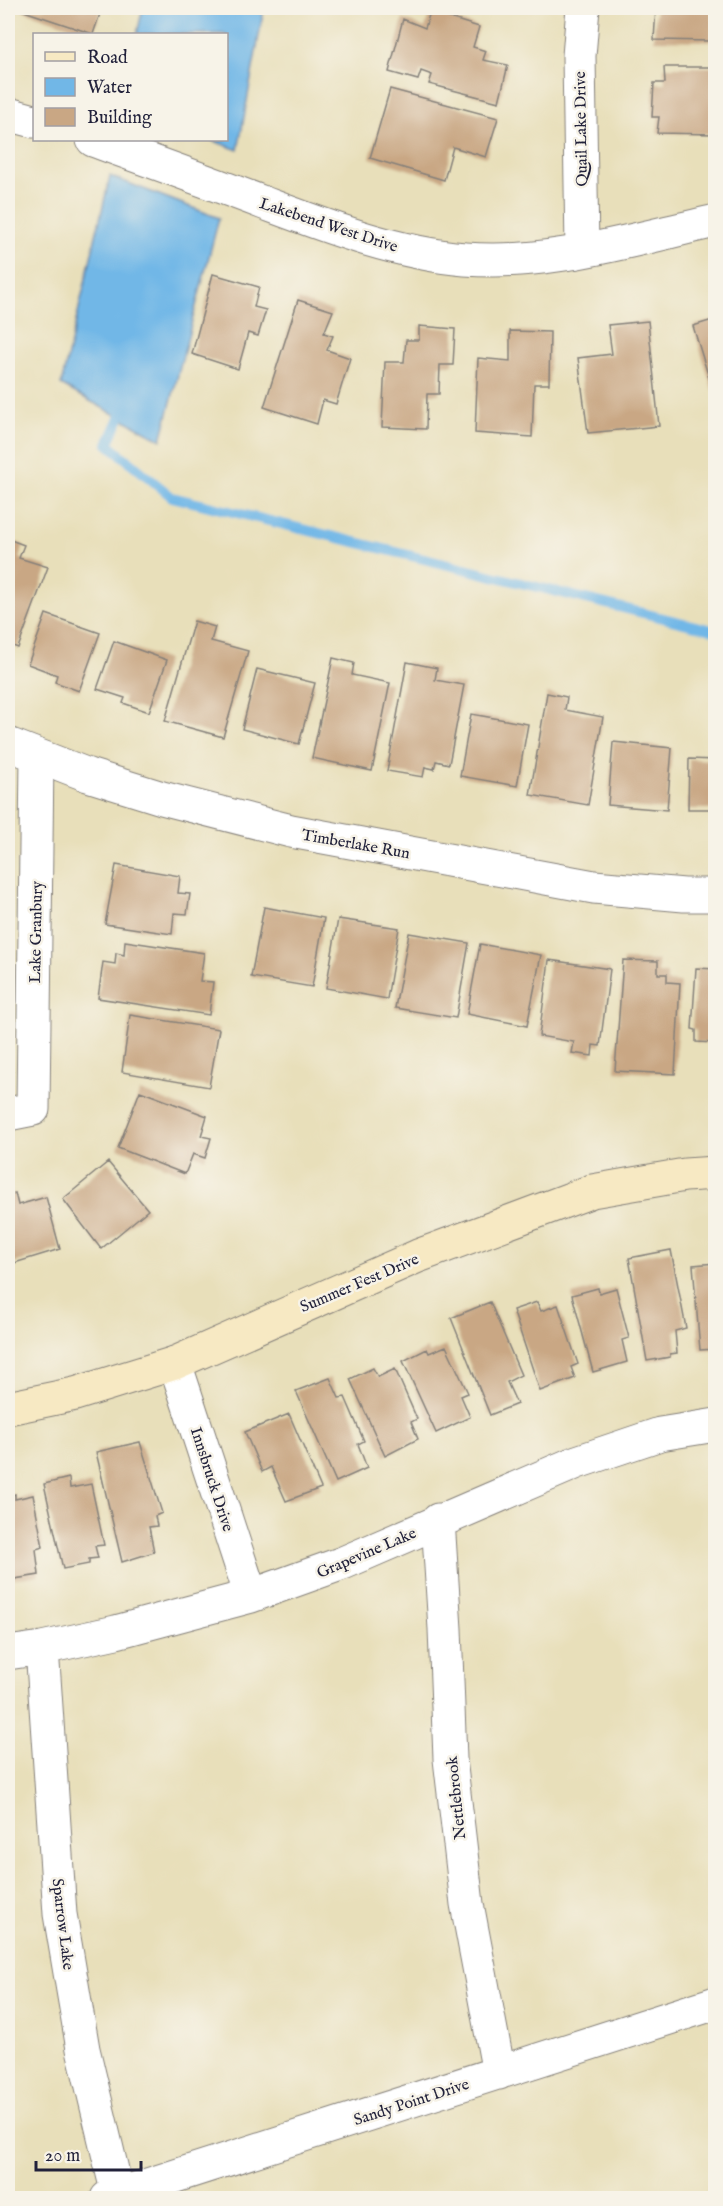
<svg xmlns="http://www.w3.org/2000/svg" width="723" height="2206" font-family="'IM FELL English',serif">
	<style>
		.water { fill: #71b7e7; stroke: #4a6c91; stroke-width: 1.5 }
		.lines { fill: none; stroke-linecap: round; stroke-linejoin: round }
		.stream { stroke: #71b7e7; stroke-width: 10 }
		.building { fill: #c9a784 }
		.street-casing { stroke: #85807a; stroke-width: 35 }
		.secondary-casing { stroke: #85807a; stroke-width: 35 }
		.street { stroke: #fff; stroke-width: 33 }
		.secondary { stroke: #f7e9c3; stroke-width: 33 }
		.labels { text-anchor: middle; stroke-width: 5; stroke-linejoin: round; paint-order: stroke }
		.street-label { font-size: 16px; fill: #22223b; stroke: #f7f3e8 }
	</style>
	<rect width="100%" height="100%" fill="#f7f3e8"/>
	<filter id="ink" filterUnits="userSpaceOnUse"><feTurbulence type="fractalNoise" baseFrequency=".0167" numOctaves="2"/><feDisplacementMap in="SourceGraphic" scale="12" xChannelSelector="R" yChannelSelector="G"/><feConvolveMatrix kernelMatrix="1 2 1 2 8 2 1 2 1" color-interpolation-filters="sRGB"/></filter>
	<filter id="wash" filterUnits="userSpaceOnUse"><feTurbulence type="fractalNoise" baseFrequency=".008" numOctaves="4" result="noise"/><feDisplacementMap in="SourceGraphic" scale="24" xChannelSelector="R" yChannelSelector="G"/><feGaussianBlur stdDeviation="1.35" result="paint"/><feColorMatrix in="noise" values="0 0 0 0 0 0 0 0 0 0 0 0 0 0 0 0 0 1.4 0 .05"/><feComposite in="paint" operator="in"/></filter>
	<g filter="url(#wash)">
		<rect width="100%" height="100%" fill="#e8dfba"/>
		<path class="water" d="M143 8H264L238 150 211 140H226V34H137Z
			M110 176 219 218 161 440 61 385Z"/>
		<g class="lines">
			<path class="stream" d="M125 407 108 444 172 497 716 631"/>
		</g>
		<g id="blocks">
			<path class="building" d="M22 8H102L93 34 21 10Z
				M656 8H716V10H712V41L654 40Z
				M430 12 479 27 473 47 486 51 483 60 508 65 499 102 429 84 432 75 421 71 418 80 389 72 403 19 425 28Z
				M664 67H716V134L657 133 659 117H652L654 83H665Z
				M390 89 498 118 486 157 453 147 444 180 370 158Z
				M213 274 259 287 254 307 266 310 258 336 248 333 238 369 192 354Z
				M298 300 333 311 324 333 333 336 327 350 350 358 336 404 323 400 317 424 264 407Z
				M716 319V390L713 391 693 326Z
				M648 321 659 426 588 433 578 358 612 354 608 325Z
				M419 326 455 329 453 365H440L439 394H427L426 429 382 427 385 362H404L406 340H419Z
				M510 331 550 332 549 384H534L532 437 475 433 478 358 510 361Z
				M8 539 24 545 19 558 48 567 18 648 8 644Z
				M46 614 100 633 79 691 55 682 57 675 28 664Z
				M194 621 215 627 211 641 248 651 223 737 165 721Z
				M114 641 167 660 149 712 123 703 125 698 97 689Z
				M333 658 354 663 352 675 390 683 372 771 312 758Z
				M407 662 437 668 435 680 464 685 449 764 436 761 434 769 425 767 423 777 387 771Z
				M257 669 315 683 299 744 242 729Z
				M547 693 567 697 565 710 603 717 588 805 530 795Z
				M471 714 528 724 517 786 460 776Z
				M613 742 672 748 667 810 608 805Z
				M689 759 716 760V809H688Z
				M116 865 180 876 178 893 190 894 187 914 174 913 172 934 105 924Z
				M264 907 324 918 312 987 251 977Z
				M338 919 399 928 387 999 326 988Z
				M409 933 469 943 456 1018 395 1008Z
				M125 941 204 953 200 981 213 982 209 1015 98 998 103 962 115 964 116 953 124 955Z
				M480 944 541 955 527 1026 467 1014Z
				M549 960 610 969 600 1046 593 1045 592 1056 572 1053 574 1042 539 1036Z
				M623 960 658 961V974H667V982L680 983 675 1074 615 1071Z
				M696 968 716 969V1043L696 1042V1030L692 1029Z
				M130 1015 219 1029 209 1087 122 1072Z
				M140 1091 207 1116 201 1136 211 1138 205 1158 193 1154 185 1174 118 1148Z
				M108 1162 148 1210 101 1249 63 1199Z
				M15 1193 18 1205 46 1197 60 1249 8 1265V1195Z
				M671 1250 686 1328 675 1331 677 1353 670 1354V1357L647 1361 629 1258Z
				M716 1263V1349L700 1350 693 1265Z
				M598 1288 599 1293 616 1288 629 1338 622 1340 627 1362 593 1372 572 1295Z
				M490 1302 521 1375 507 1382 517 1404 490 1415 451 1318Z
				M537 1302 541 1311 558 1305 578 1364 571 1367 575 1378 540 1391 513 1310Z
				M446 1346 468 1393 461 1396 470 1417 436 1433 403 1361 427 1349 429 1353Z
				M373 1368 378 1377 395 1369 417 1419 411 1422 418 1439 385 1456 350 1379Z
				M330 1378 339 1398 345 1397 364 1441 358 1444 367 1468 336 1482 296 1391Z
				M289 1414 321 1488 286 1501 271 1467 262 1472 245 1432Z
				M140 1442 162 1513 155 1516 157 1526 149 1527 154 1552 122 1562 96 1452Z
				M69 1478 70 1488 91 1484 104 1545 95 1546 98 1558 89 1559V1564L63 1569 44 1484Z
				M15 1494V1499L33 1495 43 1547 36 1549 39 1575 8 1580V1496Z"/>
		</g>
	</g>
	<g filter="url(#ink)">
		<use href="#blocks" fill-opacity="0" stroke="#85807a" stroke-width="1.5"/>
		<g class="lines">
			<g class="street-casing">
				<path id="street" d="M8 114 34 121
					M93 140C150 161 207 181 264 203 328 227 395 253 465 259 549 266 634 239 716 221
					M582 250 579 56 583 8
					M8 744 88 775 162 798 291 831 594 887 684 895H716
					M8 1114 33 1109 37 756
					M175 1363 251 1596
					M438 1520 445 1629 450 1759 467 1904 499 2073
					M42 1648 60 1914 83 2049 118 2195
					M8 1653 42 1648 116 1632 251 1596 343 1563 577 1462 660 1434 716 1425
					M107 2198 716 2003"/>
			</g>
			<g class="secondary-casing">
				<path id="secondary" d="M8 1408 75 1394 175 1363 418 1256 592 1191 685 1175 716 1173"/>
			</g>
			<use href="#street" class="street"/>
			<use href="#secondary" class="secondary"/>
		</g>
	</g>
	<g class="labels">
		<g class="street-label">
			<text transform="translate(580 129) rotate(-91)" y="6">Quail Lake Drive</text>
			<text transform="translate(329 224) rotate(18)" y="6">Lakebend West Drive</text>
			<text transform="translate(356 843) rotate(10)" y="6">Timberlake Run</text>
			<text transform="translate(35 932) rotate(-89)" y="6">Lake Granbury</text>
			<text transform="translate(359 1282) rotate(-23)" y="6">Summer Fest Drive</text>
			<text transform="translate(213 1479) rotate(72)" y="6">Innsbruck Drive</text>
			<text transform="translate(366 1552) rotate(-23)" y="6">Grapevine Lake</text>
			<text transform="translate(455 1798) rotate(-96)" y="6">Nettlebrook</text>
			<text transform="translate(64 1924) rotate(83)" y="6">Sparrow Lake</text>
			<text transform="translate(411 2101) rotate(-18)" y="6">Sandy Point Drive</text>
		</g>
	</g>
	<rect width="723" height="2206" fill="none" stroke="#f7f3e8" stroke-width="30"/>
	<rect x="33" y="33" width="195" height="108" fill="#f7f3e8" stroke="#a29fa3" stroke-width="1.5"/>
	<rect x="45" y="52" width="30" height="9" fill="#f7e9c3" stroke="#a29fa3" stroke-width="1.5"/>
	<text x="87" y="63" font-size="18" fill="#22223b">Road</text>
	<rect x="45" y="78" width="30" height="18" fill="#71b7e7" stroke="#a29fa3" stroke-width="1.5"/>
	<text x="87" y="93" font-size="18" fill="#22223b">Water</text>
	<rect x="45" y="108" width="30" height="18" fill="#c9a784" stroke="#a29fa3" stroke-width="1.5"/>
	<text x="87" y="123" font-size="18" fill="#22223b">Building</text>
	<path d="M36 2161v9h105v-9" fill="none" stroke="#22223b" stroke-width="3"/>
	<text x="45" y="2161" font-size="18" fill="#22223b" stroke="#f7f3e8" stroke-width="4.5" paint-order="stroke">20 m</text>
</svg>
